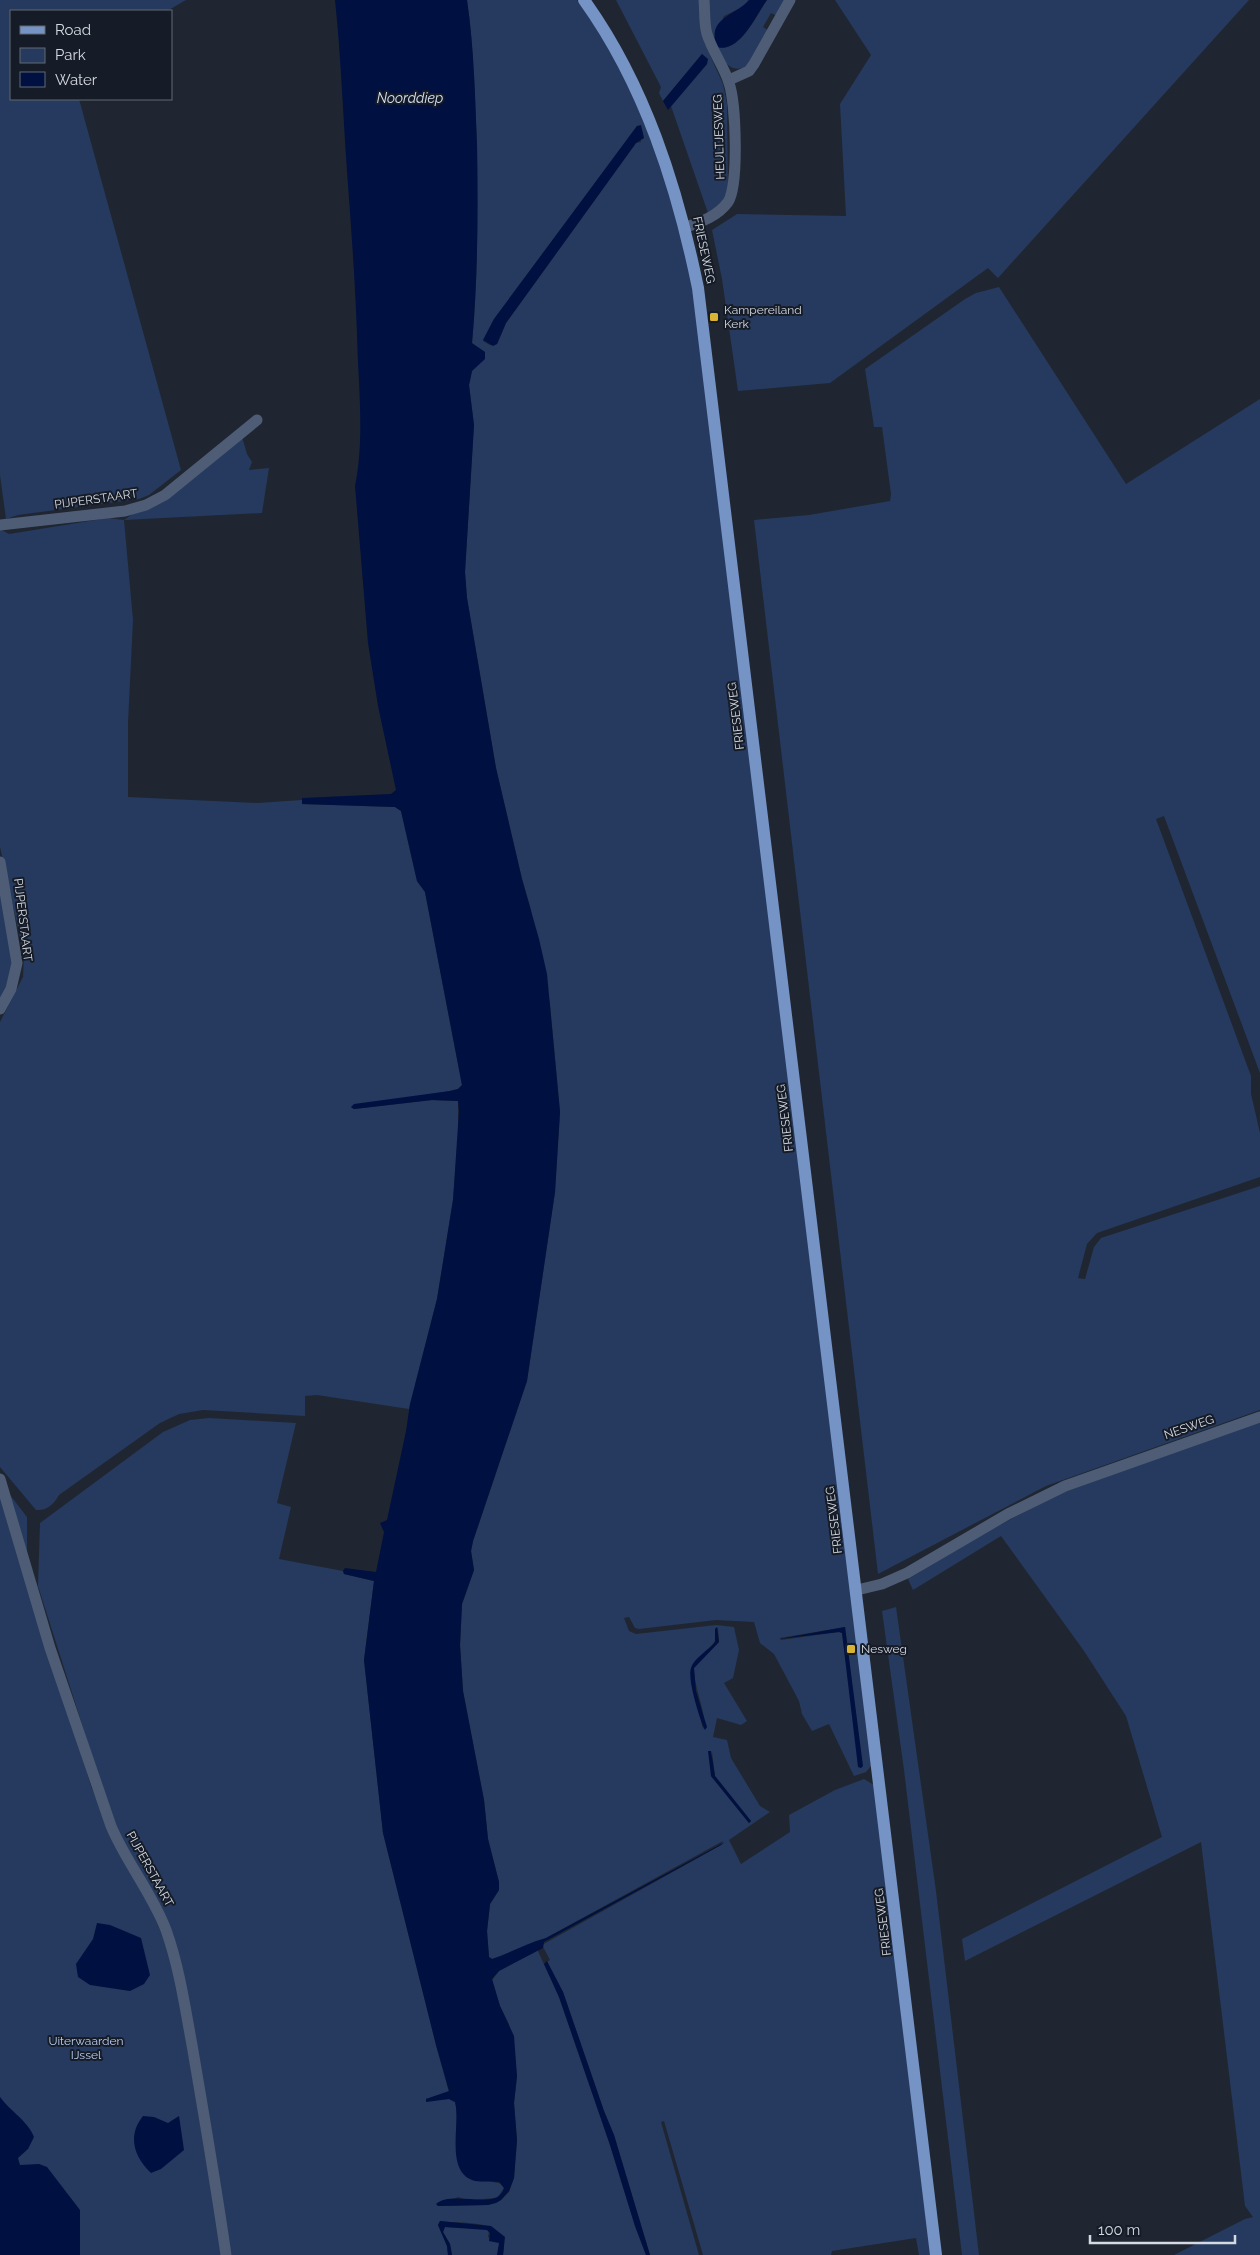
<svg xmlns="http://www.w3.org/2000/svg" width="1260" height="2255" font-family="Raleway,sans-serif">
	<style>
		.green { fill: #253a5e; fill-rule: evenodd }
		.water { fill: #001041 }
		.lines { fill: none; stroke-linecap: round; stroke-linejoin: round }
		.minor { stroke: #4e5d75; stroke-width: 11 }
		.major { stroke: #7593c5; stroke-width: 12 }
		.poi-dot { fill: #d9b334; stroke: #161c27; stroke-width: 2 }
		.labels { text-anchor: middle; stroke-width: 4; stroke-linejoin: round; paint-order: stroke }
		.street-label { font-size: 12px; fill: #d5d9e1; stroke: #161c27 }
		.poi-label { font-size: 12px; fill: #d5d9e1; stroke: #161c27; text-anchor: start }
		.park-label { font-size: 12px; fill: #baceef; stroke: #161c27 }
		.water-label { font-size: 14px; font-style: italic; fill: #d8e3f3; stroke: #161c27 }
	</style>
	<rect width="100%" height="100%" fill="#1f2631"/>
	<path class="green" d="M0 0H186L167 11H11V99H79L181 470 149 495 139 499 18 515 6 519 0 475Z
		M467 0H577C615 54 647 115 666 178 678 220 687 264 698 307L872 1765 866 1772 854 1776 829 1724 812 1731 802 1714 799 1701 774 1654 760 1643 754 1622 716 1620 639 1629 635 1628 629 1617 624 1618 629 1631 636 1634 716 1625 734 1627 739 1650 733 1678 724 1683 747 1721 741 1725 717 1718 713 1737 727 1740 731 1758 760 1806 770 1812 729 1840 741 1864 790 1832 789 1815 835 1790 864 1779 874 1785 931 2255H919L916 2238 832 2251 831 2255H703L664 2121 661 2122 699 2255H650L614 2135 604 2111 563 1992 547 1962 550 1960 542 1945 721 1845 723 1841 546 1938 499 1957 492 1959 489 1957 487 1931 490 1904 499 1890V1882L488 1839 484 1800 463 1691 460 1645 462 1604 474 1570 471 1551 473 1541 527 1381 555 1192 560 1112 550 1004 530 906 522 879 496 768 467 598 465 572 474 425 469 385 472 371 485 352 472 344C478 278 478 211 477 145 475 96 474 48 467 0ZM637 126 641 142 636 143 506 323 497 344 490 345 483 341 494 319ZM845 1627 862 1767 860 1768 842 1633 839 1632 781 1640 780 1638ZM718 1628 719 1642 694 1668C693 1686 708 1716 703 1729L691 1681 692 1666 713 1644 715 1641V1629ZM712 1752 715 1776 751 1821 749 1823 711 1776Z
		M616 0H700L704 42 723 84 727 104 728 191 720 206 708 213 671 106 707 64 702 54 663 101 659 93 661 87Z
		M708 0H749L743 7 724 16 714 39 708 24Z
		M767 0H787L777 16 771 13 763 27 769 31 747 67C729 73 724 62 717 47 740 53 756 15 767 0Z
		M835 0H1249L998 278 988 268 830 383 738 391 722 279 712 230 737 214 846 216 840 104 871 55Z
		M999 287 1126 484 1260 399V1073L1164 816 1156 819 1251 1076V1094L1260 1133V1177L1097 1233 1087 1244 1078 1278 1085 1279 1094 1247 1101 1238 1260 1186V1410L1046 1486 878 1574 754 520 809 515 890 501 891 494 882 427H874L865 369 965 299 976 293Z
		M242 437 247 454 252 462 249 470 269 468 262 513 124 520 133 620 128 723V797L258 803 302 800V804L395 807 401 811 417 881 425 892 462 1085 458 1089 450 1091 351 1107 354 1109 432 1100 458 1101V1137L453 1200 437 1299 409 1409 317 1395 305 1396V1416L203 1410 179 1414 160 1423 59 1495C54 1504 47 1511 36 1510L0 1467V1022L23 977 24 955 0 847V529L9 534 108 518 124 520Z
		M0 890 15 975 0 1005Z
		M209 1418 296 1423 277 1503 291 1507 279 1559 343 1571 344 1574 374 1581 364 1660 383 1833 436 2045 449 2092 426 2099V2101L449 2099 455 2102C461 2123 452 2144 459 2165L488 2181 503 2184 504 2188 497 2198 467 2200 458 2197 437 2206 488 2205 501 2200 509 2192 514 2178 517 2140 514 2103 517 2076 509 2024 500 2006 492 1980 499 1971 537 1949 559 1997 610 2145 635 2226 646 2255H503C511 2217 466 2225 440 2221L438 2225 447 2246 448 2255H229L181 1978 114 1825 38 1586 40 1523 163 1432 190 1420Z
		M1260 1420V2255H1174L1245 2219 1253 2217 1245 2206 1201 1842 965 1961 962 1939 1162 1837 1126 1716 1084 1651 1001 1536 913 1590 908 1579 972 1540 1056 1495Z
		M7 1491 27 1517V1552Z
		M0 1497 92 1789 159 1922 175 1974 222 2255H57L0 2148Z
		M896 1607 936 1891 979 2255H962L904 1770 882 1611Z
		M445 2227 484 2229 489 2231 488 2237 500 2243 497 2255H452L450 2244 443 2232Z"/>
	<path class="water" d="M335 0H467C474 48 475 96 477 145 478 211 478 277 472 343L485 352V359L472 371 469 385 474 425 465 572 467 598 496 768 522 879 539 939 547 974 560 1112 555 1192 527 1381 473 1541 471 1551 474 1570 462 1604 460 1645 463 1691 484 1800 488 1839 499 1882V1890L490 1904 487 1931 489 1957 492 1959C510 1953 527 1943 546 1938L725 1842 721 1845 544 1942 543 1948 499 1971 492 1979 500 2006 514 2036 517 2076 514 2103 517 2140 514 2178 509 2191 501 2200 496 2203 488 2205 438 2206 436 2204C453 2189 498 2212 504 2188L499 2182C491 2181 482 2182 475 2181 444 2173 461 2124 455 2102L449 2099 426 2102V2099L449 2091 436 2045 383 1833 364 1660 374 1581 344 1574 343 1571 345 1568 376 1572 384 1532 380 1523 387 1520 406 1431 410 1404 437 1299 453 1200 459 1111 458 1101 432 1100 354 1109 351 1107 354 1104 450 1091 458 1089 462 1085 425 892 417 881 401 811 395 807 302 804V798L391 794 396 790 378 706 368 643 355 486C365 437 358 383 357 334 355 279 351 225 347 171 343 114 341 57 335 0Z
		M749 0H767C756 15 740 53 717 47 706 18 735 16 749 0Z
		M702 54 708 59 707 64 668 110 663 101Z
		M641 125 644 138 636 143 506 323 497 344 493 346 483 340 494 319 637 126Z
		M717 1627 719 1642 694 1668 696 1691 707 1727 705 1730C700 1720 687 1679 691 1668 694 1658 709 1650 715 1642V1629Z
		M845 1627 863 1766 861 1768 858 1767 842 1633 839 1632 779 1639Z
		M708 1751H711L715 1776 751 1821 749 1823 711 1776Z
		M97 1923 110 1925 141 1938 150 1975 144 1984 130 1991 90 1985 78 1977 76 1964 93 1939Z
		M547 1961 563 1992 604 2111 614 2135 650 2255H646L635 2226 610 2145 559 1997 544 1964Z
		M0 2097C10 2111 28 2121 34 2137L28 2149 18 2158 20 2165 39 2164 47 2167 80 2210V2255H0Z
		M143 2116 154 2117 168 2123 179 2116 184 2150 161 2169 151 2173C134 2157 127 2136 143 2116Z
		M440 2221 491 2226 505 2237 503 2255H497L499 2243 489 2241 490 2233 487 2230 445 2227 443 2232 450 2244 452 2255H448L447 2246 438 2225Z"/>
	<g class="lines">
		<path class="minor" d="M729 80 749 71 754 64 790 0
			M686 227C701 222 718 216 728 202 739 186 736 103 729 83 724 66 712 51 707 34 704 24 705 11 704 0
			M0 525 125 511 146 505 165 495 257 420
			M0 862 17 963 11 989 0 1009
			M0 1479 50 1648 111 1826C126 1862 152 1893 166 1930 179 1966 185 2007 192 2045 204 2115 216 2185 226 2255
			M857 1590 882 1584 907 1573 1008 1514 1065 1486 1260 1417"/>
		<path class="major" d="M584 0C645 85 677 186 698 288L936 2255"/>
	</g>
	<g class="poi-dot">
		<rect x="709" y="312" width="10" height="10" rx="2.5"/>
		<rect x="846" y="1644" width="10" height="10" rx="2.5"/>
	</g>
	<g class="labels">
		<g class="street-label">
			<text transform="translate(719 137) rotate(-92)" y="4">HEULTJESWEG</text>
			<text transform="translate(704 250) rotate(78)" y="4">FRIESEWEG</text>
			<text transform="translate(96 499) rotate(-8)" y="4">PIJPERSTAART</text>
			<text transform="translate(736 716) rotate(-97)" y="4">FRIESEWEG</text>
			<text transform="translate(23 920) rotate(83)" y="4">PIJPERSTAART</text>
			<text transform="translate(785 1118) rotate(-97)" y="4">FRIESEWEG</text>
			<text transform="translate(1189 1427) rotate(-19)" y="4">NESWEG</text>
			<text transform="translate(834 1520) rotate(-97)" y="4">FRIESEWEG</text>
			<text transform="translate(150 1869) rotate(61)" y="4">PIJPERSTAART</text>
			<text transform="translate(883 1922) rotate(-97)" y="4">FRIESEWEG</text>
		</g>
		<g class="poi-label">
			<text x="724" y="314">Kampereiland<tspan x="724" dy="14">Kerk</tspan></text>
			<text x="861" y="1653">Nesweg</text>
		</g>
		<g class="park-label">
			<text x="86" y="2045">Uiterwaarden<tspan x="86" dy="14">IJssel</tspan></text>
		</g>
		<g class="water-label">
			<text x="410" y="103">Noorddiep</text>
		</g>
	</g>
	<rect x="10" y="10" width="162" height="90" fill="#161c27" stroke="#626871"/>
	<rect x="20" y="26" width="25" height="8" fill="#7593c5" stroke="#626871"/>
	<text x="55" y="35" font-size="15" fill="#d5d9e1">Road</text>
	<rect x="20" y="48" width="25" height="15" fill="#253a5e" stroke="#626871"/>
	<text x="55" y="60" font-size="15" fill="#d5d9e1">Park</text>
	<rect x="20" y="72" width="25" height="15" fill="#001041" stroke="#626871"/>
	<text x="55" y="85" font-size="15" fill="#d5d9e1">Water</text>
	<path d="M1090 2235v8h145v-8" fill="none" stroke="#d5d9e1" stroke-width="2.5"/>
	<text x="1098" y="2235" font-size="15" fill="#d5d9e1" stroke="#161c27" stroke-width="4" paint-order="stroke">100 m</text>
</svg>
